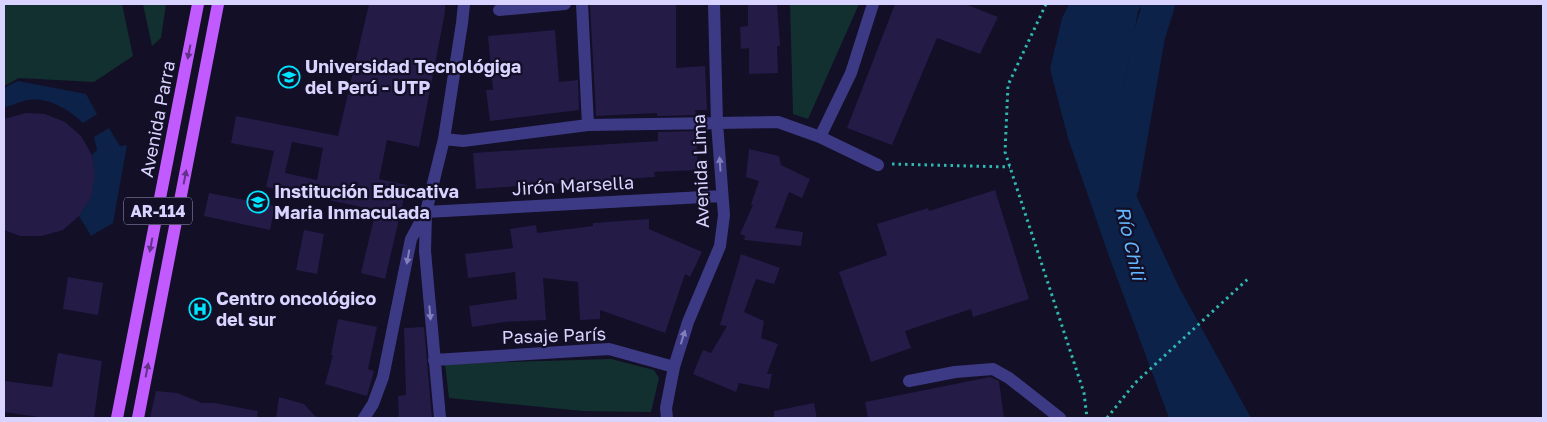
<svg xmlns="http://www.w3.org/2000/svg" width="1547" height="422" font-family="'Golos Text',sans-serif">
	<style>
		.green { fill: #12302f }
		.water { fill: #0c2248 }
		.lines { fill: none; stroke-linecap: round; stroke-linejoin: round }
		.river { stroke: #0c2248; stroke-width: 32 }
		.building { fill: #241b47; fill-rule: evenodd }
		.path { stroke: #2fb8b0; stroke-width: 3; stroke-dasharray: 2.5 4; stroke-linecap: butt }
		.minor { stroke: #3d3a85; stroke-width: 12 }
		.major { stroke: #c25bff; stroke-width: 12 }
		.oneway { fill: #623188 }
		.oneway2 { fill: #837fbc }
		.labels { text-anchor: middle; stroke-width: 4.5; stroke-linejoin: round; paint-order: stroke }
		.shield { fill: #130f26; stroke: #9e99be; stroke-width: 1 }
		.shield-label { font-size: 16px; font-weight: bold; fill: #d9d4ff }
		.poi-label { font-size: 18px; font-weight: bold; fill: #d9d4ff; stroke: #130f26; text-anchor: start }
		.street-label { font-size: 18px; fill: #d9d4ff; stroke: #130f26 }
		.water-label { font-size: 19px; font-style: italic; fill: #62b6ff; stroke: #130f26 }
	</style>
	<rect width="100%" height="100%" fill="#130f26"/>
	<path class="green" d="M4 4H122L133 56 94 82 19 78 4 86Z
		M143 4H166L161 38 152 46Z
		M790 4H859L808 119 793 114Z
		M611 359 654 370 659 378 651 412 583 411 449 398 445 364Z"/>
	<path class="water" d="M1069 4H1143L1138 11 1124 87 1137 197 1179 287 1251 418H1169L1110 259 1068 138 1050 69 1062 18Z
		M18 81 86 94 97 114 83 123C69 110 49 97 29 100 21 101 13 105 6 107L4 104V88Z
		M109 128 120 146 127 145 113 223 91 236 79 216C94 192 96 183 92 155L97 150 94 137Z"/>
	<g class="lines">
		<path class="river" d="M1123 186 1149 36 1159 4"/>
	</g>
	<path class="building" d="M369 4H445V12L419 147 387 140 379 179 407 185 385 279 361 273 376 210 266 187 274 151 231 143 236 116 338 136ZM292 142 323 148 317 180 285 173Z
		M590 4H676V68L705 66 707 110H695L696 115 657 116V113L596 116Z
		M748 4H777L780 46H777L778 73 749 74V48L741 49 740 27 748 26Z
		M895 4H965L998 17 980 54 937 38 892 145 847 128Z
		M555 30 559 82 578 80 579 110 490 121 486 90H493L488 36Z
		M26 113 45 114 65 122 81 136 92 155 95 176 91 197 79 216 63 230 42 236H20L4 230V119Z
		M696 131 698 170 654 172 655 177 476 189 473 153 658 141V132Z
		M749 149 779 156 781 165 810 179 802 198 789 192 775 228 803 232 801 246 744 240 745 236 740 234 753 205 751 204 759 181 746 177Z
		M995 190 1029 299 973 317 971 309 905 331 911 348 871 362 839 272 887 255 877 224 928 208 929 211Z
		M209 193 275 206 270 230 204 216Z
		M649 219V229L702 252 690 277 685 274 665 333 600 310V319L580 320 578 282 543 278 546 320 504 322 472 327 469 306 517 299 515 272 468 278 465 254 513 248 510 229 536 225 537 233 593 226V223Z
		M304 230 324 234 317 274 296 270Z
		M741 254 780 268 774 284 756 279 744 312 764 321 761 338 778 344 767 374H772L769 389 739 383 736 392 693 374 703 350 711 353 727 326 720 325Z
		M68 277 103 283 98 315 63 309Z
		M338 319 377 327 368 369 374 371 367 396 325 384 333 355H331Z
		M424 327 432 418H399L398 396 406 395 404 328Z
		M58 353 102 361 94 418H46L4 412V381L52 387Z
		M990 377 999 381 1004 418H868L865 402Z
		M156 391 177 393 202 403H215L258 411 257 418H150Z
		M279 397 304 404 317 418H276Z
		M814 403 817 418H774V411Z"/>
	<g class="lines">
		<path class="path" d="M1046 4 1008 85 1005 152 1084 393 1087 418
			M892 164 1010 167
			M1107 418 1135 383 1250 277"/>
		<path class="minor" d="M582 4 588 125
			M499 10 565 4
			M820 137 851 73 873 4
			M444 139 463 141 588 125 778 122 820 137 878 165
			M426 212 722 196
			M434 360 609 349 674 367
			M909 381 955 372 993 369 1009 378 1060 418
			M364 418 373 404 383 377 411 239 424 215
			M440 418 425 251 426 212 444 139 462 23 464 4
			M667 418 666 408 674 367 688 322 720 246 724 215 717 123 714 4"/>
		<path class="major" d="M117 418 198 4
			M138 418 218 4"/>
	</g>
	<defs><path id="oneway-solid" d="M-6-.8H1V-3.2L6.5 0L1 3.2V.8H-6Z" transform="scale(1.25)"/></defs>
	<g class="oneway">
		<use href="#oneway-solid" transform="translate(189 52) rotate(101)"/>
		<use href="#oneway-solid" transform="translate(185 177) rotate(-79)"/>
		<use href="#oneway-solid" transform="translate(151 245) rotate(101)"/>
		<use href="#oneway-solid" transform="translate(147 370) rotate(-79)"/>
	</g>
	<g class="oneway2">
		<use href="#oneway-solid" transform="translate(720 164) rotate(-94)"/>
		<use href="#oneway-solid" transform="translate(408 257) rotate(100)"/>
		<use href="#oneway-solid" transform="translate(430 313) rotate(85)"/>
		<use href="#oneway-solid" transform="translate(683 337) rotate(-73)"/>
	</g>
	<defs>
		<g id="school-ring" transform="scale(1.125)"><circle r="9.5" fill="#130f26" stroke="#00e5ff" stroke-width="1.5"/><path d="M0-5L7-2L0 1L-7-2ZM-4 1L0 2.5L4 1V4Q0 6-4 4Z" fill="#00e5ff"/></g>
		<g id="hospital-ring" transform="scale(1.125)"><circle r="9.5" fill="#130f26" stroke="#00e5ff" stroke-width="1.5"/><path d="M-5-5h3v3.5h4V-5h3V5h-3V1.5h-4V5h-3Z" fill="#00e5ff"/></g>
	</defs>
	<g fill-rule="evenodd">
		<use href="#school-ring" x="289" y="77"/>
		<use href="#school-ring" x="258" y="202"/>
		<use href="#hospital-ring" x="200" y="309"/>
	</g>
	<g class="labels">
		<rect class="shield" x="124" y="197.5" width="68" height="27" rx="4"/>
		<g class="shield-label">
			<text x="158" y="217">AR-114</text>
		</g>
		<g class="poi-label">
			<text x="305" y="73">Universidad Tecnológiga<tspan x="305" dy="21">del Perú - UTP</tspan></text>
			<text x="274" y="198">Institución Educativa<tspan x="274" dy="21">Maria Inmaculada</tspan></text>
			<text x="216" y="305">Centro oncológico<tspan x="216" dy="21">del sur</tspan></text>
		</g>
		<g class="street-label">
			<text transform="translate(158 119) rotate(-79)" y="6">Avenida Parra</text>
			<text transform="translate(701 171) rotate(-92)" y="6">Avenida Lima</text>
			<text transform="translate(573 186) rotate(-3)" y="6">Jirón Marsella</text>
			<text transform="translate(554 336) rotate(-2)" y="6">Pasaje París</text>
		</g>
		<g class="water-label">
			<text transform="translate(1131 243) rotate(77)" y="7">Río Chili</text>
		</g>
	</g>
	<rect width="1547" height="422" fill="none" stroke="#d9d4ff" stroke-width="10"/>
</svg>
